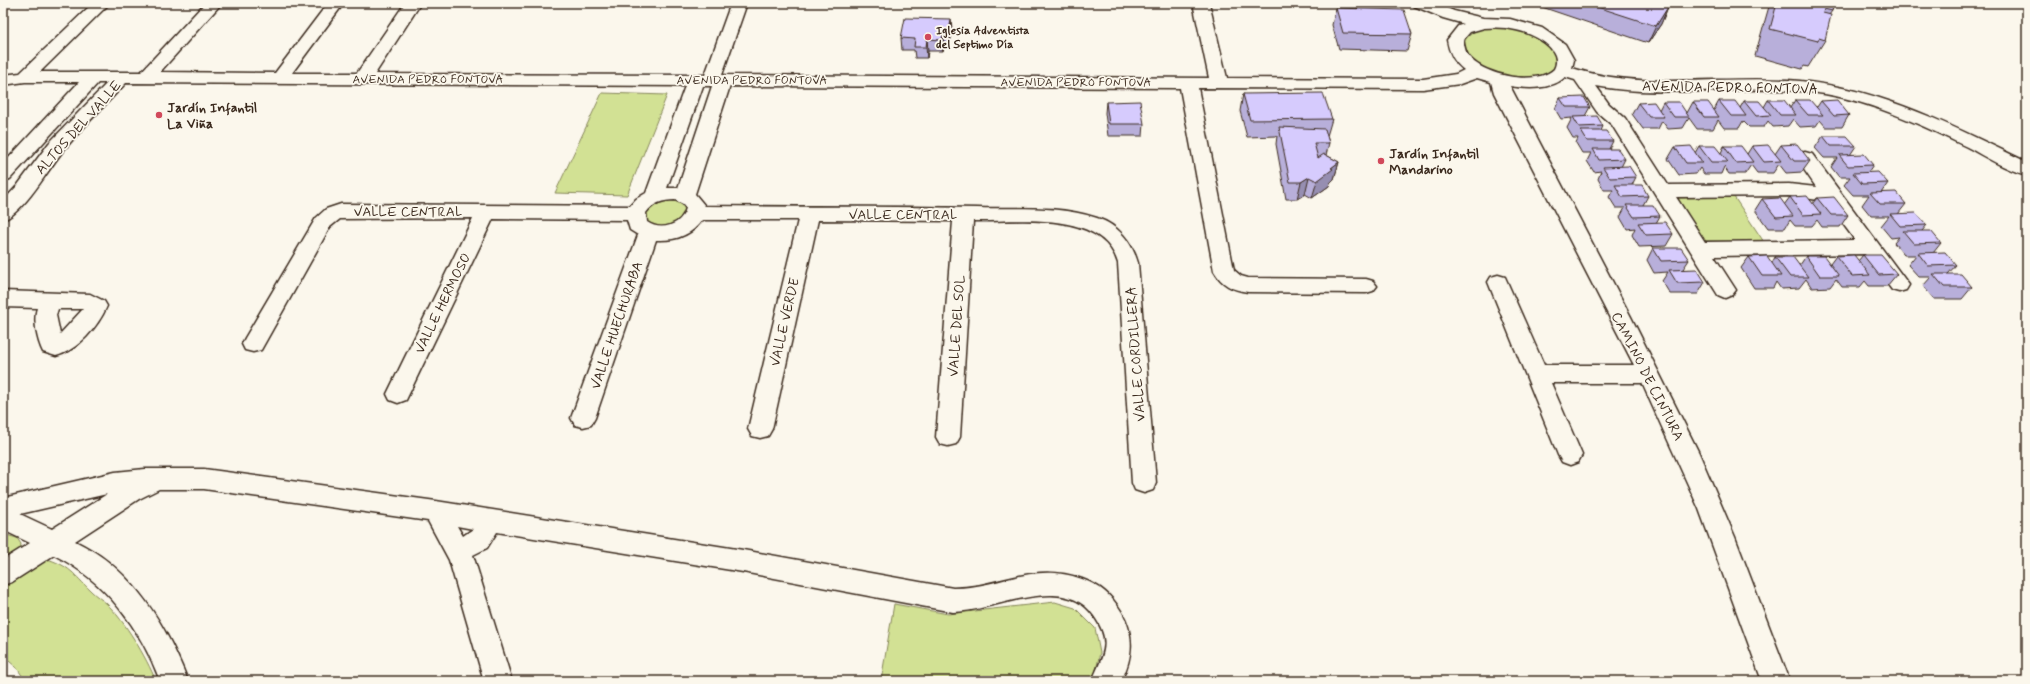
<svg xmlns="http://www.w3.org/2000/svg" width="2030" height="684" font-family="Mynerve,sans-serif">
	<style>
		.green { fill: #d2e194; stroke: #868659 }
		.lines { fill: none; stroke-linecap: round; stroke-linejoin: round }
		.minor-casing { stroke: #3b2a1e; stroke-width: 3 }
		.minor { fill: #fbf7ec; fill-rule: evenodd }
		.wall { fill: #b8afda; stroke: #3b2a1e }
		.shaded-wall { fill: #968eb1; stroke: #3b2a1e }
		.building { fill: #d6cbfd; stroke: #3b2a1e }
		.poi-dot { fill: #d1495b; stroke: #fbf7ec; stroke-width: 1.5 }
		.labels { text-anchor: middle; stroke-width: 3.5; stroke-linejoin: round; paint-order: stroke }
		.far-poi-label { font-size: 12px; font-weight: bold; fill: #3b2a1e; stroke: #fbf7ec; text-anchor: start }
		.far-street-label { font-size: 12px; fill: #3b2a1e; stroke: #fbf7ec }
		.street-label { font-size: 14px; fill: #3b2a1e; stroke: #fbf7ec }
		.poi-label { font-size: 14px; font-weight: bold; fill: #3b2a1e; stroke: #fbf7ec; text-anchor: start }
	</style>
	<rect width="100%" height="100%" fill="#fbf7ec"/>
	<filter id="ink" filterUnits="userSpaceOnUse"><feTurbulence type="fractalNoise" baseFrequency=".025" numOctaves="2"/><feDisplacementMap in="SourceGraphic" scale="8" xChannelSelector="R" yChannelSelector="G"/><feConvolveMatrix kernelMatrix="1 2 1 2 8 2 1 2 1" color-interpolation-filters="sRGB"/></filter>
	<g filter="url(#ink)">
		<path class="green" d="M1493 27C1518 29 1558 34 1556 66 1536 90 1453 73 1466 38L1476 30Z
			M602 93 667 95 627 195 555 193Z
			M1734 197 1764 242 1703 241 1675 198Z
			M664 200C674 200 683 201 686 213 673 229 665 230 645 224L643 213 648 207Z
			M3 534 17 538 21 544 19 554 3 565Z
			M44 558C71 566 73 574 91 591 96 596 101 599 106 603 125 621 146 657 156 681H26L16 667 3 656V585Z
			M1055 602 1075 608 1095 628 1100 653 1094 678 1087 681H881L894 604 948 614Z"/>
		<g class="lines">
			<g class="minor-casing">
				<path id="minor" d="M93 3H110L40 72H141L205 3H222L160 72 275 73 328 3H344L292 73H357L405 3H421L375 74 705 75 731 3H747L722 75 1209 78 1193 3H1209L1227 78 1423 79 1456 74 1464 70C1454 62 1449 53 1447 40L1458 26 1464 24 1443 18 1414 6 1412 3H1434L1454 11 1483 18 1510 19 1542 28 1565 44 1574 60 1572 68C1646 92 1725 74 1800 81 1882 89 1954 127 2027 162V175C2006 170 1986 157 1967 147 1922 125 1875 103 1825 94 1750 82 1672 100 1596 86L1609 104 1625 118 1668 185 1789 184 1816 187 1796 158 1798 154 1805 152 1812 154 1909 285 1906 290 1899 292 1892 290 1865 254 1714 256 1736 290 1732 295 1725 298 1718 295 1612 125 1597 112 1575 80 1565 77C1552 90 1527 89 1510 86L1631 317 1699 453 1735 537 1790 681H1762L1699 509 1642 383H1551L1582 455 1578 462 1570 465 1562 462 1558 455 1488 282 1491 277 1498 275 1505 277 1544 365H1634L1494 93 1491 82 1477 78 1460 84 1423 89 1198 88 1234 270 1241 276 1248 278 1366 279 1373 281 1377 286 1373 291 1366 293 1248 292C1232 290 1222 285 1214 271L1180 88 730 86 695 194 705 206C796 207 886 206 977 208 1017 209 1059 205 1097 218 1118 225 1132 242 1138 263L1156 483 1153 490 1144 493 1135 490 1132 483 1118 263C1102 209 1017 222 973 221L960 437 956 444 948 446 940 444 936 437 953 221 818 220 772 429 768 436 760 438 752 436 748 429 798 220H702C692 235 675 241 656 240L595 418 591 425 583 427 575 425 571 418 638 235 630 230 627 220 493 219 406 400 398 403 390 400 387 394 473 218 340 219 330 227 261 350 253 352 245 350 242 344 245 338 316 218 326 209 341 204 630 206 636 199 646 193 685 86 126 83C105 105 83 127 63 151 49 168 23 214 3 220V201L17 186 49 143 107 83H98L10 179 3 181V164L79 82H25L3 85V75L20 73ZM1484 28C1495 27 1505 27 1516 30 1531 33 1565 48 1554 69 1536 86 1486 76 1470 58 1465 53 1465 47 1463 40L1470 32ZM703 86H712L678 188H667ZM1789 196 1826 201 1855 240 1705 242 1676 197ZM675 200 683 204 686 208C682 225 661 232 647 222L646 213C653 203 663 200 675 200Z
					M3 291 90 294 104 301 107 306C98 327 78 350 56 356L43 352C37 340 33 320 37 308L3 307ZM58 309H83L60 334 56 315Z
					M145 469H204L436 501 743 550 953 588C1001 588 1032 561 1082 579 1101 586 1111 595 1121 611 1135 635 1133 657 1121 681H1092C1103 655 1113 643 1094 616 1064 571 994 612 953 612L743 572 497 532 487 548 473 555 512 681H484L449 560 428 521 204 489H159L139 499 75 541C132 568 166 624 188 681H160C141 629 105 580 54 555L12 582 3 585V560L30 543 3 530V498L115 472ZM107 494 52 529 20 514ZM457 526 473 529 463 536Z"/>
			</g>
			<use href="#minor" class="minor"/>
		</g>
		<path class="wall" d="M1530 3H1655L1668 7 1661 24 1648 43Z
			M1770 3H1834L1832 11 1829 15 1825 40 1808 67 1804 66 1802 69 1755 56 1763 27 1765 24H1764Z
			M1336 8 1412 34 1407 51 1339 49 1332 25Z
			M952 30 950 44H944L943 51H928L927 58H915L914 50H902L901 38Z
			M1243 94 1332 119 1327 136 1329 143 1326 155 1339 162 1334 179 1330 183 1329 186 1312 198 1305 194 1297 199H1286L1276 144 1277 136 1247 137 1240 111Z
			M1560 98 1590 107 1585 116 1603 126 1601 131 1613 141 1609 149 1625 159 1621 167 1636 177 1632 185 1648 196 1643 205 1660 216 1656 223 1673 234 1666 246 1639 247 1632 235 1635 228 1627 229 1620 217 1625 208H1616L1609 197 1613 190H1604L1598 179 1601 171 1594 172 1587 161 1591 153H1582L1576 143 1578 138H1573L1567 128 1572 118 1561 119 1555 109Z
			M1768 100 1790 108 1795 100 1817 107 1821 101 1849 115 1842 127H1826L1820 120 1816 126 1800 127 1793 119 1788 126 1773 127 1768 121 1764 127H1749L1743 121 1739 128H1724L1718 120 1713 129H1697L1689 118 1683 128 1668 129 1662 121 1658 129H1643L1632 114 1638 103 1659 110 1663 102 1687 113 1693 102 1714 110 1719 101 1740 108 1744 101 1764 107Z
			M1106 102 1144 124 1143 136H1108L1105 113Z
			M1823 136 1856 146 1850 155 1873 165 1868 172 1888 183 1881 193 1906 204 1898 214 1927 225 1922 231 1941 243 1933 253 1956 265 1948 274 1972 287 1962 299H1934L1923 286 1931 277H1919L1908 265 1916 255H1904L1894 243 1899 237 1891 238 1881 226 1889 216H1871L1862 205 1869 195H1853L1844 185 1850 177H1839L1831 167 1837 158H1824L1815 148Z
			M1781 145 1810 161 1802 172 1786 173 1779 164 1773 173H1757L1751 165 1745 174H1729L1724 167 1721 174H1704L1700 168 1696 174 1679 175 1668 159 1675 147 1695 153 1699 146 1721 153 1724 146 1747 154 1752 146 1775 154Z
			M1790 197 1812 204 1817 198 1848 215 1840 227H1822L1817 220 1812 226H1795L1790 220 1785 228H1768L1755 210 1762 199 1784 205Z
			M1653 248 1689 260 1683 269 1705 282 1698 294H1670L1662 281 1668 272 1654 273 1647 260Z
			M1863 255 1897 274 1887 286H1869L1865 281 1860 287H1842L1836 279 1830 287 1812 288 1806 279 1799 288 1781 289 1776 282 1773 288H1754L1741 268 1749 257 1772 263 1775 257 1800 265 1806 256 1830 264 1836 256 1858 261Z"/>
		<path class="shaded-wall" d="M1668 7 1661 24 1648 43 1656 26Z
			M951 19 952 30 950 44 949 33Z
			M943 32 944 44 943 51 942 40Z
			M927 39 928 51 927 58 926 47Z
			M1339 162 1334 179 1330 183 1329 186 1312 198 1317 181 1331 168Z
			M1309 177 1305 194 1297 199 1301 182Z"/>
		<path class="building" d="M1585 3H1655L1668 7 1656 26Z
			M1777 3H1834L1832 11 1824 9 1823 13 1831 15 1825 40 1819 38 1818 41 1770 29Z
			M1336 8 1404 10 1412 34 1343 33Z
			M905 18 951 19 949 33 943 32 942 40 927 39 926 47H914L915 39 901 38Z
			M1323 93 1332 119 1250 120 1243 94Z
			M1584 97 1590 107H1566L1560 98Z
			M1768 100H1784L1796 115H1780Z
			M1795 100H1810L1823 115H1808Z
			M1837 100 1849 115 1834 116 1821 101Z
			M1140 101 1144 124H1109L1106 102Z
			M1719 101H1735L1746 116H1731Z
			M1744 101H1759L1771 115 1756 116Z
			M1654 102 1664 117H1649L1638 103Z
			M1663 102H1679L1689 117H1674Z
			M1693 102H1708L1719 117H1704Z
			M1597 116 1603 126 1579 127 1573 117Z
			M1279 127 1325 129 1329 143H1314L1318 158 1324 154 1339 162 1331 168 1333 169 1317 181 1309 177 1301 182H1290Z
			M1581 131H1606L1613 141H1587Z
			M1823 136H1847L1856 146H1831Z
			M1797 144 1810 161H1794L1781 145Z
			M1768 145 1781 161 1764 162 1752 146Z
			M1691 146 1702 163H1686L1675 147Z
			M1699 146H1715L1728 162H1711Z
			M1724 146H1741L1753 162 1736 163Z
			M1593 149H1618L1625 159 1599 160Z
			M1864 154 1873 165 1848 166 1839 155Z
			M1629 166 1636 177 1610 178 1603 167Z
			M1878 172 1888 183 1862 184 1853 173Z
			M1615 185H1642L1648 196 1622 197Z
			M1896 192 1906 204H1880L1870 193Z
			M1807 196 1821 214 1803 215 1790 197Z
			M1834 197 1848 215H1831L1817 198Z
			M1780 198 1793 216 1776 217 1762 199Z
			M1626 205H1653L1660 216 1634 217Z
			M1916 213 1927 225 1900 226 1890 214Z
			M1665 222 1673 234 1646 235 1638 223Z
			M1903 231H1931L1941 243 1914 244Z
			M1653 248H1681L1689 260 1661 261Z
			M1945 252 1956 265 1928 266 1918 253Z
			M1854 255 1870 275 1852 276 1836 256Z
			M1863 255H1881L1897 274 1879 275Z
			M1767 256 1781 276H1762L1749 257Z
			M1806 256H1824L1839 276H1820Z
			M1775 257H1793L1808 277H1790Z
			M1697 269 1705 282 1677 283 1669 270Z
			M1933 274H1961L1972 287H1944Z"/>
	</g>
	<g class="poi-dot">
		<circle cx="928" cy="37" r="4"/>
		<circle cx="159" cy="115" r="4"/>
		<circle cx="1381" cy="161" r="4"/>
	</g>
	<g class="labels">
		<g class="far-poi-label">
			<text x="936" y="34">Iglesia Adventista<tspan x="936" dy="14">del Septimo Día</tspan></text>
		</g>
		<g class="far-street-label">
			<text x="428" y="83">AVENIDA PEDRO FONTOVA</text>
			<text x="752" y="84">AVENIDA PEDRO FONTOVA</text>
			<text x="1076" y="86">AVENIDA PEDRO FONTOVA</text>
		</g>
		<g class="street-label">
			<text transform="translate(1730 87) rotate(1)" y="5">AVENIDA PEDRO FONTOVA</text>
			<text transform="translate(78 127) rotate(-48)" y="5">ALTOS DEL VALLE</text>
			<text x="408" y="216">VALLE CENTRAL</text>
			<text x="903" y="219">VALLE CENTRAL</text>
			<text transform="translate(442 303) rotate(-64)" y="5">VALLE HERMOSO</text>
			<text transform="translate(784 322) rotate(-77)" y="5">VALLE VERDE</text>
			<text transform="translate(616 325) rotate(-71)" y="5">VALLE HUECHURABA</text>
			<text transform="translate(956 326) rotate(-86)" y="5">VALLE DEL SOL</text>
			<text transform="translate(1135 354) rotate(-94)" y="5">VALLE CORDILLERA</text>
			<text transform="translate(1648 376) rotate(63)" y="5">CAMINO DE CINTURA</text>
		</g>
		<g class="poi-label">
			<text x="167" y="112">Jardín Infantil<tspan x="167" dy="16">La Viña</tspan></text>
			<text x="1389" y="158">Jardín Infantil<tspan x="1389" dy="16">Mandarino</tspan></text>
		</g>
	</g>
	<rect width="2030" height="684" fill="none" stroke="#fbf7ec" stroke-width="16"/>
	<rect x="8" y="8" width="2014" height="668" fill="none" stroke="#3b2a1e" stroke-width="1.5" filter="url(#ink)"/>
</svg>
